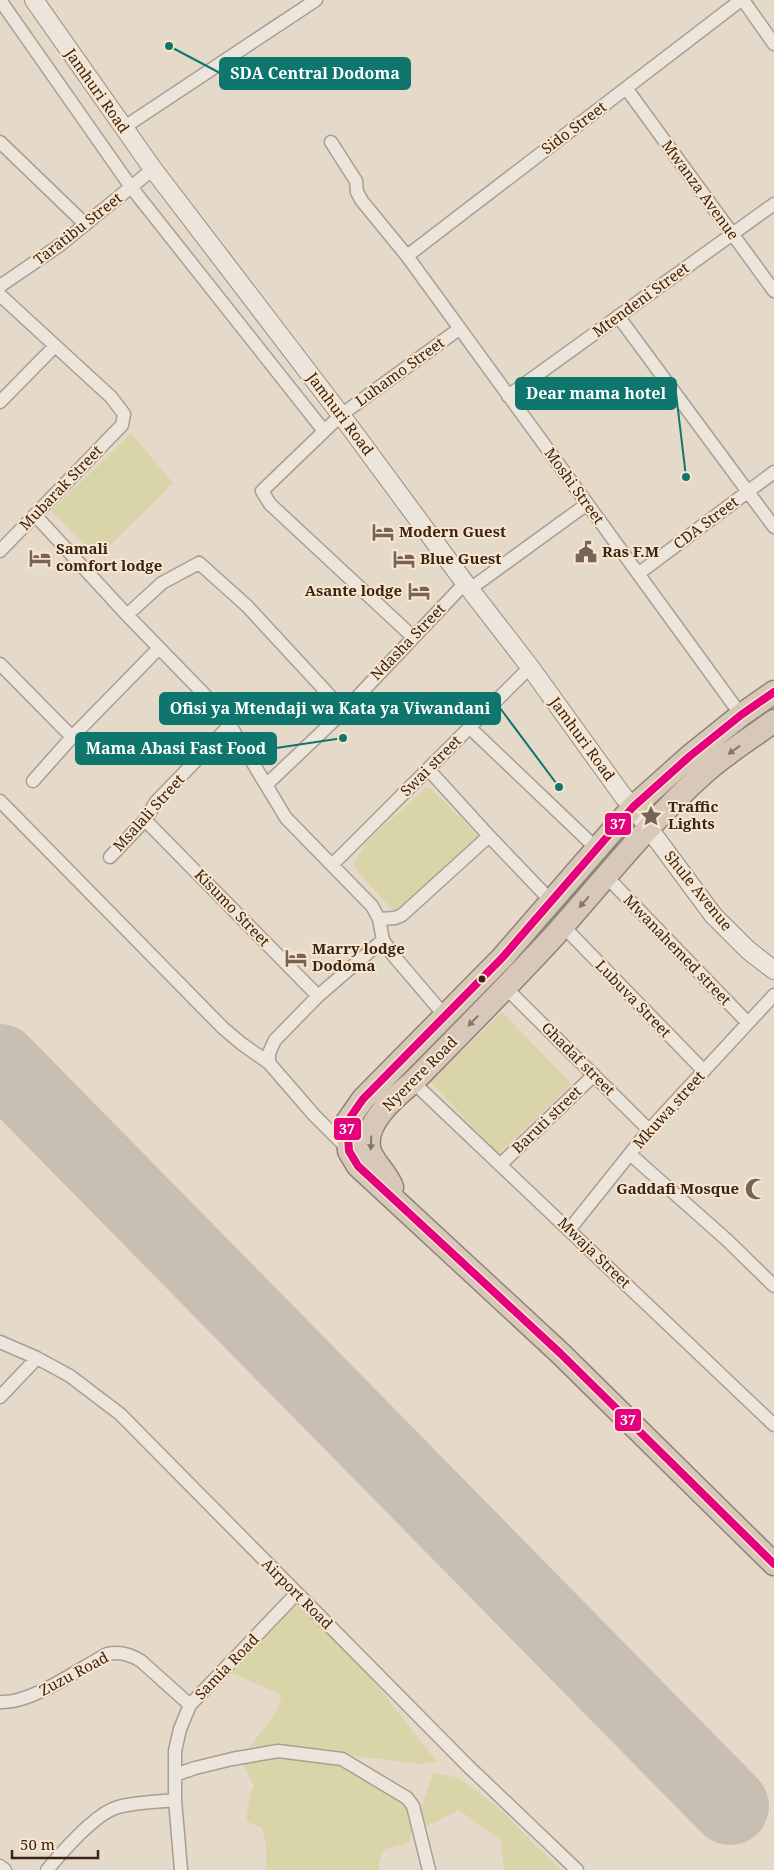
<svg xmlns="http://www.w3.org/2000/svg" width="774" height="1870" font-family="'Noto Serif',serif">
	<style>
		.green { fill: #dad4a9 }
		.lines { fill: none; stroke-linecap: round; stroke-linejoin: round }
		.runway { stroke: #c8beb2; stroke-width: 78 }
		.street-casing { stroke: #aa9e93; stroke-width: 15 }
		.secondary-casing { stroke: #998d82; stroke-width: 20 }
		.highway-casing { stroke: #8f8479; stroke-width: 25 }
		.street { stroke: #ece5db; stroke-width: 12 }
		.secondary { stroke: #ece5db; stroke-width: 18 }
		.highway { stroke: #d8c8b9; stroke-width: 22 }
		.bus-1-casing { stroke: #f9e6cc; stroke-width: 11 }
		.bus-1 { stroke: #e5007d; stroke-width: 8 }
		.oneway { fill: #88766a }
		.bus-dot { fill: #38251a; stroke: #f9e6cc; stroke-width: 2 }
		.labels { text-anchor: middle; stroke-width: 4; stroke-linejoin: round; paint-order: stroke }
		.street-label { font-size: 15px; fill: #38251a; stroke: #f9e6cc }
		.poi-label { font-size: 15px; font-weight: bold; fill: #38251a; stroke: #f9e6cc; text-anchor: start }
		.leader { fill: none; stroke: #0f766e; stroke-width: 2 }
		.callout-dot { fill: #0f766e; stroke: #f9e6cc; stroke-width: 2 }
		.callout { fill: #0f766e; stroke: #0f766e; stroke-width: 2 }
		.callout-label { font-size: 16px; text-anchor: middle; font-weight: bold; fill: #fff }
		.line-badge { stroke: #f9e6cc; stroke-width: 2 }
		.badge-label { font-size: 14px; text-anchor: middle; font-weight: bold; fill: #fff }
	</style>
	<rect width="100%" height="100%" fill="#e5d9c9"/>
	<path class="green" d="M131 433 173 483 98 557 51 511Z
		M426 787 433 790 479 837 395 913 353 866 360 852 366 843Z
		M502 1012 572 1084 499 1154 430 1082Z
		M297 1606C334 1636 368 1673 397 1711 411 1728 423 1746 438 1762L420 1764 322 1752 246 1751 276 1713 282 1695 230 1672 278 1620Z
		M289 1757 335 1763 365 1778 405 1806 412 1831 409 1842 383 1850 379 1862V1870H266V1845L262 1828 246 1821 250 1794 254 1786 243 1765 256 1759Z
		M433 1773 459 1778 502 1811 531 1841 562 1870H504L501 1840 459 1810 425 1827 420 1812Z"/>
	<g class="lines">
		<path class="runway" d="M0 1063 730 1806"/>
		<g class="street-casing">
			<path id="street" d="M0 0 131 187 324 431
				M743 0 774 44
				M626 88 774 291
				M123 128 316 0
				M0 142 85 224
				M331 142 356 181 357 192 362 201 407 256 741 715
				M407 256 741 0
				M0 286 60 245 153 169
				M0 295 111 397 124 414 122 425 0 551
				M618 316 774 527
				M508 396 774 204
				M0 402 55 346
				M35 515 127 615 204 694 230 725 286 818 372 906 379 919 383 940 393 955 445 1016
				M638 574 774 472
				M470 589 587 504
				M127 615 162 583 199 563 247 606 344 711
				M413 637 270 504 262 491 341 415 459 329
				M0 664 72 737
				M469 727 597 849
				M428 769 489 836
				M33 781 72 737 159 648
				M266 785 344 711 465 583
				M0 801 223 1028 242 1044 269 1063
				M145 820 318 996
				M110 857 145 820 156 802 230 725
				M332 865 530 667
				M606 876 748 1023
				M379 919 395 918 402 915 489 836 552 902
				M563 926 704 1071
				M506 988 649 1130
				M413 1082 774 1425
				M348 1149 314 1115 269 1063V1053L275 1040 318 996 383 940
				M630 1154 728 1241 774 1286
				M500 1165 594 1075
				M569 1230 649 1130 774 995
				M0 1342 37 1358 70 1376 120 1414 468 1766 577 1870
				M0 1397 37 1358
				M0 1702C31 1704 79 1669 107 1654 120 1651 130 1654 141 1661L190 1705
				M175 1775 195 1768 232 1759 278 1751 342 1759 407 1798 413 1806 429 1870
				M0 1866 5 1870
				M47 1870C62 1852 96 1813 118 1807 136 1802 157 1802 175 1800
				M181 1870 175 1800V1751L180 1729 190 1705 296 1594"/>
		</g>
		<g class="secondary-casing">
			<path id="secondary" d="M34 0 153 169 341 415 465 583 530 667 623 796 633 807 713 915 748 950 774 970"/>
		</g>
		<g class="highway-casing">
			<path id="highway" d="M774 692 741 715 690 756 633 807 502 958 363 1099 347 1122 349 1151 358 1166 560 1353 774 1564
				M392 1187C387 1174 377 1166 371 1154 359 1126 395 1097 413 1082 461 1033 509 985 555 935 604 880 649 822 704 773 725 754 751 738 774 721"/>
		</g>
		<use href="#street" class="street"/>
		<use href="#secondary" class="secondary"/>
		<use href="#highway" class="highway"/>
		<g class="bus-1-casing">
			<path id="bus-1" d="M774 692 741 715 690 756 633 807 502 958 363 1099 347 1122 349 1151 358 1166 560 1353 774 1564"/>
		</g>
		<use href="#bus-1" class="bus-1"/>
	</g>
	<defs><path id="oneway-solid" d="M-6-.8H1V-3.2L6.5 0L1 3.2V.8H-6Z" transform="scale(1.25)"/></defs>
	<g class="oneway">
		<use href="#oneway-solid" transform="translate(734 750) rotate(144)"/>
		<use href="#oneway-solid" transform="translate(584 902) rotate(131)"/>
		<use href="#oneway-solid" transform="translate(473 1021) rotate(134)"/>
		<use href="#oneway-solid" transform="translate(371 1143) rotate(92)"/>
	</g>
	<defs>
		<g id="hotel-bare" transform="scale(1.725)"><path d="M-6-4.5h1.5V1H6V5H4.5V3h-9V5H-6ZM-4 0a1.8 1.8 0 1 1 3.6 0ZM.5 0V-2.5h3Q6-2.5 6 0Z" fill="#756457" stroke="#f9e6cc" stroke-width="2.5" paint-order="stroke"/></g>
		<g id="civic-bare" transform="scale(1.725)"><path d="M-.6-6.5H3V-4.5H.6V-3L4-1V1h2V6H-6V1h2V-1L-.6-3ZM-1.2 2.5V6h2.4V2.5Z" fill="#756457" stroke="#f9e6cc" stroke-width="2.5" paint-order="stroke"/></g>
		<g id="sight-bare" transform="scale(1.725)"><path d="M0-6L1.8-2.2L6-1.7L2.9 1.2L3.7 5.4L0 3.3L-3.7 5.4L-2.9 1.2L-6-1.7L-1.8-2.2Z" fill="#756457" stroke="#f9e6cc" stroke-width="2.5" paint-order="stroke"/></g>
		<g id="mosque-bare" transform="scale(1.725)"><path d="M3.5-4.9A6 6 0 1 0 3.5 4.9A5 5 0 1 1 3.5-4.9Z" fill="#756457" stroke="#f9e6cc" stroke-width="2.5" paint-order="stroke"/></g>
	</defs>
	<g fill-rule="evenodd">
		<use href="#hotel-bare" x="383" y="532"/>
		<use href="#civic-bare" x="586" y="552"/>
		<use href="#hotel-bare" x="40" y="558"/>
		<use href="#hotel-bare" x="404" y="559"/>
		<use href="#hotel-bare" x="419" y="591"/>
		<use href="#sight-bare" x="651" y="816"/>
		<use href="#hotel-bare" x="296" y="958"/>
		<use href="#mosque-bare" x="756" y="1189"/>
	</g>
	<circle class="bus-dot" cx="482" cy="979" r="4.5"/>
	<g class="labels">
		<g class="street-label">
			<text transform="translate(97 91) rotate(55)" y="5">Jamhuri Road</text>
			<text transform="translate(574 128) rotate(-37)" y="5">Sido Street</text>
			<text transform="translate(700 190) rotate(54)" y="5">Mwanza Avenue</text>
			<text transform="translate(78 229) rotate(-38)" y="5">Taratibu Street</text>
			<text transform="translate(641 300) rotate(-36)" y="5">Mtendeni Street</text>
			<text transform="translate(400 372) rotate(-36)" y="5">Luhamo Street</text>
			<text transform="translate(340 414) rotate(53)" y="5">Jamhuri Road</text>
			<text transform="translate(574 486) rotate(54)" y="5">Moshi Street</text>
			<text transform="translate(61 488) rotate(-46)" y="5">Mubarak Street</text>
			<text transform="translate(706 523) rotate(-37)" y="5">CDA Street</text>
			<text transform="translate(408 642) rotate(-46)" y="5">Ndasha Street</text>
			<text transform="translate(582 739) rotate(54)" y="5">Jamhuri Road</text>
			<text transform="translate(431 766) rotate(-45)" y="5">Swai street</text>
			<text transform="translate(149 813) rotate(-48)" y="5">Msalali Street</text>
			<text transform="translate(698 891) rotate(51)" y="5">Shule Avenue</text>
			<text transform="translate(232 908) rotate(46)" y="5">Kisumo Street</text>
			<text transform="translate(677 950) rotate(46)" y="5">Mwanahemed street</text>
			<text transform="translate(633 999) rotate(46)" y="5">Lubuva Street</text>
			<text transform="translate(578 1059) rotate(45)" y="5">Ghadaf street</text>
			<text transform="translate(420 1074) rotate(-45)" y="5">Nyerere Road</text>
			<text transform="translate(669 1110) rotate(-48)" y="5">Mkuwa street</text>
			<text transform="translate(547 1120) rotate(-44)" y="5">Baruti street</text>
			<text transform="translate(594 1253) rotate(44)" y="5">Mwaja Street</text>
			<text transform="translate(297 1594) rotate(45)" y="5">Airport Road</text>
			<text transform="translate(227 1667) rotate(-46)" y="5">Samia Road</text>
			<text transform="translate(74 1674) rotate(-28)" y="5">Zuzu Road</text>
		</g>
		<g class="poi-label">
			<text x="399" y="537">Modern Guest</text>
			<text x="56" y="554">Samali<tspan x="56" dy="17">comfort lodge</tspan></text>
			<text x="602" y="557">Ras F.M</text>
			<text x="420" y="564">Blue Guest</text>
			<text x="402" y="596" text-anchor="end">Asante lodge</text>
			<text x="668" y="812">Traffic<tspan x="668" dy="17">Lights</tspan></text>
			<text x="312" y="954">Marry lodge<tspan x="312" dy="17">Dodoma</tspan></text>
			<text x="739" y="1194" text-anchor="end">Gaddafi Mosque</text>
		</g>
	</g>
	<path class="leader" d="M169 46L220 73M686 477L676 393M559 787L500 708M343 738L276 748"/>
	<g class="callout-dot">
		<circle cx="169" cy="46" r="5"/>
		<circle cx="686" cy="477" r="5"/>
		<circle cx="559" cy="787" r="5"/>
		<circle cx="343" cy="738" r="5"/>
	</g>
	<g class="callout">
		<rect x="220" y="58" width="190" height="31" rx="5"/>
		<rect x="516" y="378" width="160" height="31" rx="5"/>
		<rect x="160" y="693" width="340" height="31" rx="5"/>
		<rect x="76" y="733" width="200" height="31" rx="5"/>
	</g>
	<g class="callout-label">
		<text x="315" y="79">SDA Central Dodoma</text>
		<text x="596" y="399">Dear mama hotel</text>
		<text x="330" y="714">Ofisi ya Mtendaji wa Kata ya Viwandani</text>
		<text x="176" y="754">Mama Abasi Fast Food</text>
	</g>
	<g class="line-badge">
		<rect x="604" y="812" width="28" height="24" rx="5" fill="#e5007d"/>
		<rect x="333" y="1117" width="29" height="24" rx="5" fill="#e5007d"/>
		<rect x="614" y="1408" width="28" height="24" rx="5" fill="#e5007d"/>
	</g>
	<g class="badge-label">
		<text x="618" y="829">37</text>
		<text x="347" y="1134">37</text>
		<text x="628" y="1425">37</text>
	</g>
	<path d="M12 1850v8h86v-8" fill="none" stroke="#38251a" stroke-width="2.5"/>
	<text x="20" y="1850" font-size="15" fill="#38251a" stroke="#f9e6cc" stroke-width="4" paint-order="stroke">50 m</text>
</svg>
